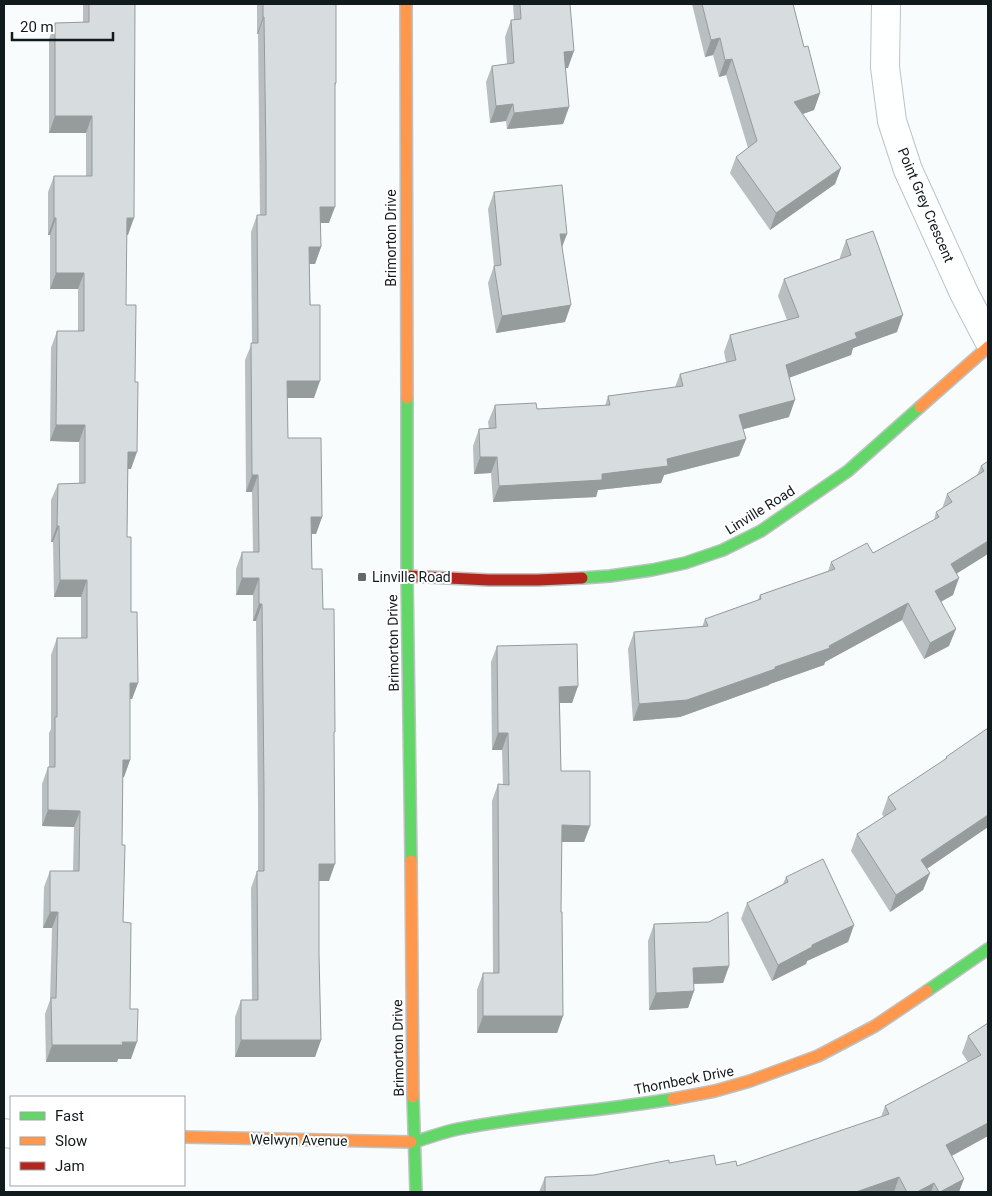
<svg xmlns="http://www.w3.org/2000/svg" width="992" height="1196" font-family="Roboto,sans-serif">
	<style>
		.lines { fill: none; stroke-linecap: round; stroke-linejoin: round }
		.street-casing { stroke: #bdc3c4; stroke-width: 30 }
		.fast-casing { stroke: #bdc3c4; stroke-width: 14 }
		.slow-casing { stroke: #bdc3c4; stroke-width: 14 }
		.jam-casing { stroke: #bdc3c4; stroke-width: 14 }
		.street { stroke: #feffff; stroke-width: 28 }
		.fast { stroke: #63d668; stroke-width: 11 }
		.slow { stroke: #ff974d; stroke-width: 11 }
		.jam { stroke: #b3261e; stroke-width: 11 }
		.wall { fill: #b9bec0 }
		.shaded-wall { fill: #969b9c }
		.building { fill: #d7dddf; stroke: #969b9c }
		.poi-dot { fill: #62696b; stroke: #fff; stroke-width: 2 }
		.labels { text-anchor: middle; stroke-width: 4; stroke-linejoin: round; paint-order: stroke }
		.street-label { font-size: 14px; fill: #111a1c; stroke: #fff }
		.poi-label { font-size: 14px; fill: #111a1c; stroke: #fff; text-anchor: start }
	</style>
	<rect width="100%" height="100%" fill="#f9fcfd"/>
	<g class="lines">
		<g class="street-casing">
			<path id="street" d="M886 4 885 67 892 121 908 170 924 205 964 293 988 339
				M4 1133 11 1134"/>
		</g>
		<g class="fast-casing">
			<path id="fast" d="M407 398V576L411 861
				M582 578 610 576 652 570 685 563 723 550 761 531 848 471 920 407
				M927 991 988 949
				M413 1097 416 1192
				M411 1142H414C428 1138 443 1132 458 1129 529 1115 601 1111 673 1099"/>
		</g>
		<g class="slow-casing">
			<path id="slow" d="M406 4 407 398
				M920 407 988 347
				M411 861 413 1097
				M673 1099 715 1091 750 1081 818 1056 875 1026 927 991
				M184 1137 411 1142"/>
		</g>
		<g class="jam-casing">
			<path id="jam" d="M407 576 489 580H538L582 578"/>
		</g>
		<use href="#street" class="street"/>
		<use href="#fast" class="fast"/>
		<use href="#slow" class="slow"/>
		<use href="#jam" class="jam"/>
	</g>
	<path class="wall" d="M83 4H135L128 235H126V305L131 469H128L127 537 131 612 138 683 132 699H130V760L124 777H123L122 845 123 922 130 1009 131 1059H118L117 1062H46L45 1014 50 1000 52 928H43L44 887 50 871H73L74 827 42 826V784L48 767H49V733L51 729V655L57 638H81V597H54L53 542H51V500L58 484 79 483V442L50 441 51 348 57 331H78V289H50V235H48V192L54 176H86V133H49V39L55 23 83 22Z
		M257 4H336V83L335 87 329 223H320L321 247 315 264H309L314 398H287L288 438 322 517 316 534H312V569L323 609 334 735 329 881H319V955L321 1040 315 1057H235V1017L241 1000H252L251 888 257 871H258V806L256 621H253V595H236V569L242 552H253L252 492H246L245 360 252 343 251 232 257 215H260L258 34H257Z
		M513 4H570L568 68H565L569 107 563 124 507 129 506 121 490 123 486 82 492 66 507 64 505 37 511 20H514Z
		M692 4H793L804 47 820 93 814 110 803 114 841 168 835 184 770 230 730 173 736 157 748 148 726 75 719 77 713 55 705 57Z
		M494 192 562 248 565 322 496 333 488 283 494 266 488 209Z
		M846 240 897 332 853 348 851 355 789 378V417L743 429 746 439 739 456 664 475 661 483 598 490 596 497 493 502 491 473 474 474 473 446 479 429H489L488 422 495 405 537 409 605 406 608 396 675 387 680 374 726 362 724 352 730 335 787 320 778 296 784 279 840 259V257Z
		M988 461 957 574 953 595 941 602 949 646 924 659 902 620 825 662 824 665 770 684 769 685 680 717 633 721 628 649 634 632 702 627 705 619 758 600 760 595 828 571 831 562 873 553 934 520 936 512 942 509 947 494 977 475 981 466Z
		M497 646 578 686 572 703H560L561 771 590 826 584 842H561V912L563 1016 557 1033H477V990L483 973H493L492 801 498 784 503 785 502 750H492L491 662Z
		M988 728V827L926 869 930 873 923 890 890 912 851 851 857 834 884 817 882 814 888 797 945 760 946 757Z
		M786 877 854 925 848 942 807 961 806 964 772 981 741 919 747 903 783 884Z
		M654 924 729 966 723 983 693 984 694 991 688 1008 649 1010 648 941Z
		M988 1023V1136L952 1156 959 1192H539L545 1177 594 1175 669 1163 737 1166 881 1117 885 1106 968 1062 962 1053 968 1036Z"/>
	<path class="shaded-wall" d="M263 17H264L258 34H257Z
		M720 38 713 55 705 57 711 40Z
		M574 51 568 68 558 69 564 52Z
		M732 59 726 75 719 77 725 60Z
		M820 93 814 110 788 119 794 102Z
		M513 104 506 121 490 123 496 106Z
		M569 107 563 124 507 129 514 113Z
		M55 116H92L86 133H49Z
		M841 168 835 184 770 230 776 213Z
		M320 207H335L329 223H314Z
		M54 218H56L50 235H48Z
		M127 218H134L128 235H121Z
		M560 234H567L561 250Z
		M309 247H321L315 264H302Z
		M56 273H84L78 289H50Z
		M571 305 565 322 496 333 502 316Z
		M903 315 897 332 853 348 851 355 780 381 786 365 855 333Z
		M287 381H320L314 398H281Z
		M795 400 789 417 733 432 739 415Z
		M56 425H85L79 442 50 441Z
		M746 439 739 456 664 475 661 483 598 490 596 497 493 502 499 486 602 474 667 459Z
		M128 452H137L131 469H122Z
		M480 457H497L491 473 474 474Z
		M252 475H258L252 492H246Z
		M311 517H322L316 534H305Z
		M57 526H59L53 542H51Z
		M988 541V554L945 581 951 564Z
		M242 578H259L253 595H236Z
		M959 578 953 595 929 608 935 591Z
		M60 580H87L81 597H54Z
		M908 603 902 620 825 662 824 665 770 684 769 685 680 717 633 721 639 704 775 667 829 646Z
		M259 604H262L256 621H253Z
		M956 629 949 646 924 659 930 643Z
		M130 683H138L132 699H124Z
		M578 686 572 703H553L559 687Z
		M498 733H508L502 750H492Z
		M123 760H130L124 777H117Z
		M48 810 80 811 74 827 42 826Z
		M988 815V827L915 877 921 860Z
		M562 825 590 826 584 842H556Z
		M319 864H335L329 881H313Z
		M930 873 923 890 890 912 896 895Z
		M50 912H58L52 928H43Z
		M854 925 848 942 807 961 806 964 772 981 778 965 812 945Z
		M729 966 723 983 687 984 693 968Z
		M694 991 688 1008 649 1010 656 993Z
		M483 1016H563L557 1033H477Z
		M241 1040H321L315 1057H235Z
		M137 1042 131 1059H118L117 1062H46L52 1045Z
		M988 1123V1136L940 1162 946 1145Z
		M899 1177 894 1192H856Z
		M964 1179 959 1192H940Z
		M934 1183 931 1192H917Z"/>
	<path class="building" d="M89 4H135L134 218H127L126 305H136L135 382H138L137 452H128L127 537H131V612H137L138 683H130V760H123L122 845H125L123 922 131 923 130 1009H138L137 1042H122L123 1045H52L51 998H56L58 912H50V871H79L80 811 48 810V767H55V717H57V638H87V580H60L59 526H57L58 484 85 483V425H56L57 331H84V273H56V218H54V176H92V116H55V23L89 22Z
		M263 4H336V83H335V207H320L321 247H309L310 305H320V381H287L288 438H321L322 517H311L312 569H322L323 609H334L335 732H334L335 864H319V955L321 1040H241V1000H258L257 871H264V789L262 604H259V578H242V552H259L258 475H252L251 343H258L257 215H266V158L264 17H263Z
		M520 4H570L574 51 564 52 569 107 514 113 513 104 496 106 492 66 514 63 511 20 521 19Z
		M702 4H793L804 47 808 46 820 93 794 102 841 168 776 213 736 157 757 141 732 59 725 60 720 38 711 40Z
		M562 185 567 234H560L571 305 502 316 494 266 501 265 494 192Z
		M873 231 903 315 855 333 857 338 786 365 795 400 739 415 746 439 667 459 668 466 602 474V480L499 486 497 457H480L479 429 496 428 495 405 536 403 537 409 610 405 608 396 683 386 680 374 736 360 730 335 799 317 784 279 851 255 846 240Z
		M988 461V541L951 564 959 578 935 591 956 629 930 643 908 603 829 646 830 648 775 667V669L687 700 639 704 634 632 708 626 705 619 761 599 760 595 835 569 831 562 867 543 873 553 939 517 936 512 952 502 947 494 984 471 981 466Z
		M577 644 578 686 559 687 561 771H590V826L562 825 561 912H562L563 1016H483V973H499L498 784 509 785 508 733H498L497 646Z
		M988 728V815L921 860 930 873 896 895 857 834 896 809 888 797 947 758 946 757Z
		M823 859 854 925 812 945V947L778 965 747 903 788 882 786 877Z
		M728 912 729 966 693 968 694 991 656 993 654 924 709 922Z
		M988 1023V1123L946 1145 964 1179 940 1192H939L934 1183 917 1192H907L899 1177 856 1192H545V1177L594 1175 669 1160V1163L714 1155 716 1165 736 1161 737 1166 889 1114 885 1106 981 1055 968 1036Z"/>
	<rect class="poi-dot" x="357" y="572" width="10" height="10" rx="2.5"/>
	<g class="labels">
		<g class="street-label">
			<text transform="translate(926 205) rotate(67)" y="5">Point Grey Crescent</text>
			<text transform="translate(391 238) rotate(-90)" y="5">Brimorton Drive</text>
			<text transform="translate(760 510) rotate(-32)" y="5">Linville Road</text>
			<text transform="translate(393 643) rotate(-91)" y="5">Brimorton Drive</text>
			<text transform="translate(398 1048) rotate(-91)" y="5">Brimorton Drive</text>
			<text transform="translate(684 1080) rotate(-11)" y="5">Thornbeck Drive</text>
			<text transform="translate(299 1140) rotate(1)" y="5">Welwyn Avenue</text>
		</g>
		<g class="poi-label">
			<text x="372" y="582">Linville Road</text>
		</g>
	</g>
	<rect width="992" height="1196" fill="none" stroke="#111a1c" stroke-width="10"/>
	<rect x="10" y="1096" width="175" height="90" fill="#ffffff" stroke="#a0a3a4"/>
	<rect x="20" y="1112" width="25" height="8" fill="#63d668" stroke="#a0a3a4"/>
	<text x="55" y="1121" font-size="15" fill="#111a1c">Fast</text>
	<rect x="20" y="1137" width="25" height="8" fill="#ff974d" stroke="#a0a3a4"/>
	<text x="55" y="1146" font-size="15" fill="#111a1c">Slow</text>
	<rect x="20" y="1162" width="25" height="8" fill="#b3261e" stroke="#a0a3a4"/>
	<text x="55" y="1171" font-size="15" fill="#111a1c">Jam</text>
	<path d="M12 32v8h101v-8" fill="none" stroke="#111a1c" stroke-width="2.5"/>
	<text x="20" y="32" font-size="15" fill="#111a1c" stroke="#ffffff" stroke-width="4" paint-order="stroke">20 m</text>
</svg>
